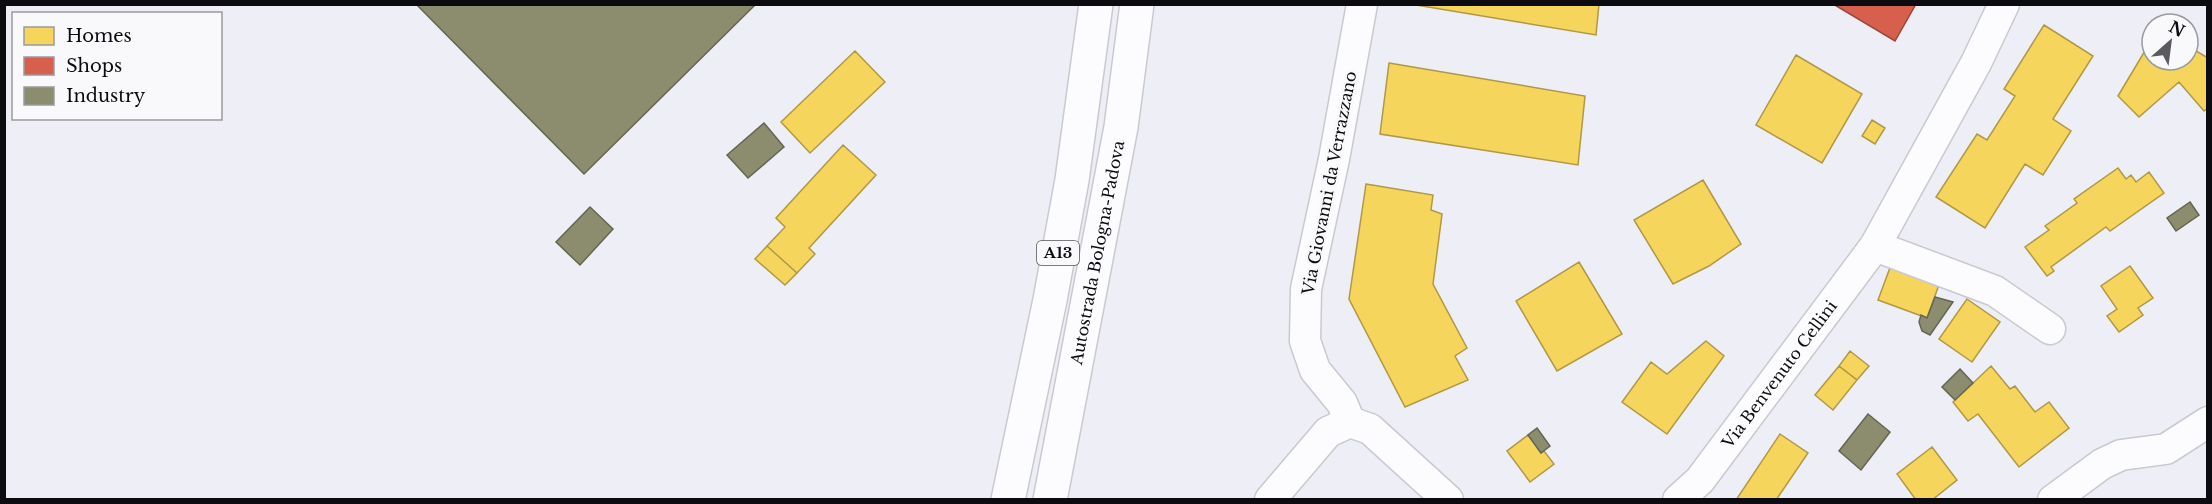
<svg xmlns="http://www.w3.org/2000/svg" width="2212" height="504" font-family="'Libre Baskerville',serif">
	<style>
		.homes { fill: #f6d55c; stroke: #b09845; stroke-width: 1.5 }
		.shops { fill: #d6604d; stroke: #99463b; stroke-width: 1.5 }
		.industry { fill: #8c8c6e; stroke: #656552; stroke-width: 1.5 }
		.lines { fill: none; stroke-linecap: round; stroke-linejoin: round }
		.minor-casing { stroke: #c9c9d0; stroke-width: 33 }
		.motorway-casing { stroke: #c9c9d0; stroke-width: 36 }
		.minor { stroke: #fcfcfe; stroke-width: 30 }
		.motorway { stroke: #fcfcfe; stroke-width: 33 }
		.labels { text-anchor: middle; stroke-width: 6; stroke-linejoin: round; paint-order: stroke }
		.shield { fill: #f9f9fc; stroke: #525257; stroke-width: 1.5 }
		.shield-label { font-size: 15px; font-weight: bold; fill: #0b0b10 }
		.street-label { font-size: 16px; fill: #0b0b10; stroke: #f9f9fc }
	</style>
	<rect width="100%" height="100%" fill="#eeeef7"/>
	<path class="homes" d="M1410 4H1599L1596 35Z
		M2044 25 2093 56 2053 119 2071 131 2043 175 2025 164 1985 228 1936 197 1977 134 1987 140 2015 96 2004 89Z
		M2152 39V60H2188V46L2208 58V108L2204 111 2179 82 2139 117 2118 96Z
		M855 51 885 82 810 153 781 122Z
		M1796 55 1862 94 1822 163 1756 125Z
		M1389 63 1585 96 1578 165 1380 134Z
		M1872 120 1885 128 1875 144 1862 136Z
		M843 145 876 175 809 248 815 254 797 273 767 246 785 227 776 218Z
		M2118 168 2126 179 2131 175 2136 182 2149 172 2164 193 2110 231 2106 227 2051 267 2054 271 2047 276 2025 247 2049 230 2045 226 2077 203 2074 199Z
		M1703 180 1741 244 1709 266 1673 284 1634 220Z
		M1366 184 1433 195 1431 210 1442 214 1433 284 1467 348 1455 356 1468 380 1405 407 1349 299Z
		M767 246 797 273 785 285 755 259Z
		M1579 262 1622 334 1557 371 1516 301Z
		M1891 265 1940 282 1927 318 1878 300Z
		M2130 266 2153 298 2138 308 2143 315 2119 332 2107 316 2117 309 2101 286Z
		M1967 299 2000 322 1972 362 1939 339Z
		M1706 341 1724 356 1667 434 1622 402 1651 362 1667 374Z
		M1850 351 1869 366 1857 380 1839 366Z
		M1839 366 1857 380 1833 410 1815 395Z
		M1991 366 2010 389 2015 386 2035 412 2049 402 2069 428 2019 467 1978 414 1968 421 1953 402Z
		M1780 434 1808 453 1776 500H1736Z
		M1528 435 1541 453 1544 451 1554 464 1530 482 1507 451Z
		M1932 447 1957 480 1932 500H1916L1897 474Z"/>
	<path class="shops" d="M1833 4H1916L1895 41Z"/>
	<path class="industry" d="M416 4H756L584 174Z
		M764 123 784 147 748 178 727 155Z
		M2190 202 2199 215 2176 231 2167 218Z
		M590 207 613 229 580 265 556 242Z
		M1935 297 1953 302 1930 335 1922 331 1919 322 1921 315 1927 318Z
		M1960 369 1973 383 1955 400 1942 387Z
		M1868 414 1890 432 1861 470 1839 451Z
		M1537 428 1550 446 1541 453 1528 435Z"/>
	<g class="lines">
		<g class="minor-casing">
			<g id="minor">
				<path d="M1362 4 1334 159 1306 289 1305 341 1315 370 1342 403 1350 422 1370 429 1448 500"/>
				<path d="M1875 246 1995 291 2050 329"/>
				<path d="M1270 500 1328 432 1350 422"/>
				<path id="s1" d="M1678 500 1700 480 1875 246 1976 63 2004 4"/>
				<path d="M2053 500 2102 464 2121 455 2166 449 2208 422"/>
			</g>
		</g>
		<g class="motorway-casing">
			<g id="motorway">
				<path d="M1008 500 1050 300 1072 180 1096 4"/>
				<path id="s2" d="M1050 500 1121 127 1137 4"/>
			</g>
		</g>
		<use href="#minor" class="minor"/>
		<use href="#motorway" class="motorway"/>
	</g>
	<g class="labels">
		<rect class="shield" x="1037" y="241" width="42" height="24" rx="4.5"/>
		<g class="shield-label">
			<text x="1058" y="258">A13</text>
		</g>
		<g class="street-label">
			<text transform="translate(1329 183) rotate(-79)" y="6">Via Giovanni da Verrazzano</text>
			<text dy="6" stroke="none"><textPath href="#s2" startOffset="252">Autostrada Bologna-Padova</textPath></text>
			<text dy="6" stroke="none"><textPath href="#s1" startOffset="162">Via Benvenuto Cellini</textPath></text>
		</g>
	</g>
	<rect width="2212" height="504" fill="none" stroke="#0b0b10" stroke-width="12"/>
	<rect x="12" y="12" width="210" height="108" fill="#f9f9fc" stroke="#9a9a9e" stroke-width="1.5"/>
	<rect x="24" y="27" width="30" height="18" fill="#f6d55c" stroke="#9a9a9e" stroke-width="1.5"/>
	<text x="66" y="42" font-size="18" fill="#0b0b10">Homes</text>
	<rect x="24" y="57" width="30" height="18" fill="#d6604d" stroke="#9a9a9e" stroke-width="1.5"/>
	<text x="66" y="72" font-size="18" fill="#0b0b10">Shops</text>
	<rect x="24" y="87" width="30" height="18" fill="#8c8c6e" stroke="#9a9a9e" stroke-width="1.5"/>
	<text x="66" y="102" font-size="18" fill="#0b0b10">Industry</text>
	<g transform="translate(2170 42) rotate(28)"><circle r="28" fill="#f9f9fc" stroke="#9a9a9e" stroke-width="1.5"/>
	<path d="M0-4.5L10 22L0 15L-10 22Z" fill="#5a5a61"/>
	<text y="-9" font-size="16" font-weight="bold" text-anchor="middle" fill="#0b0b10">N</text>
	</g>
</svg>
